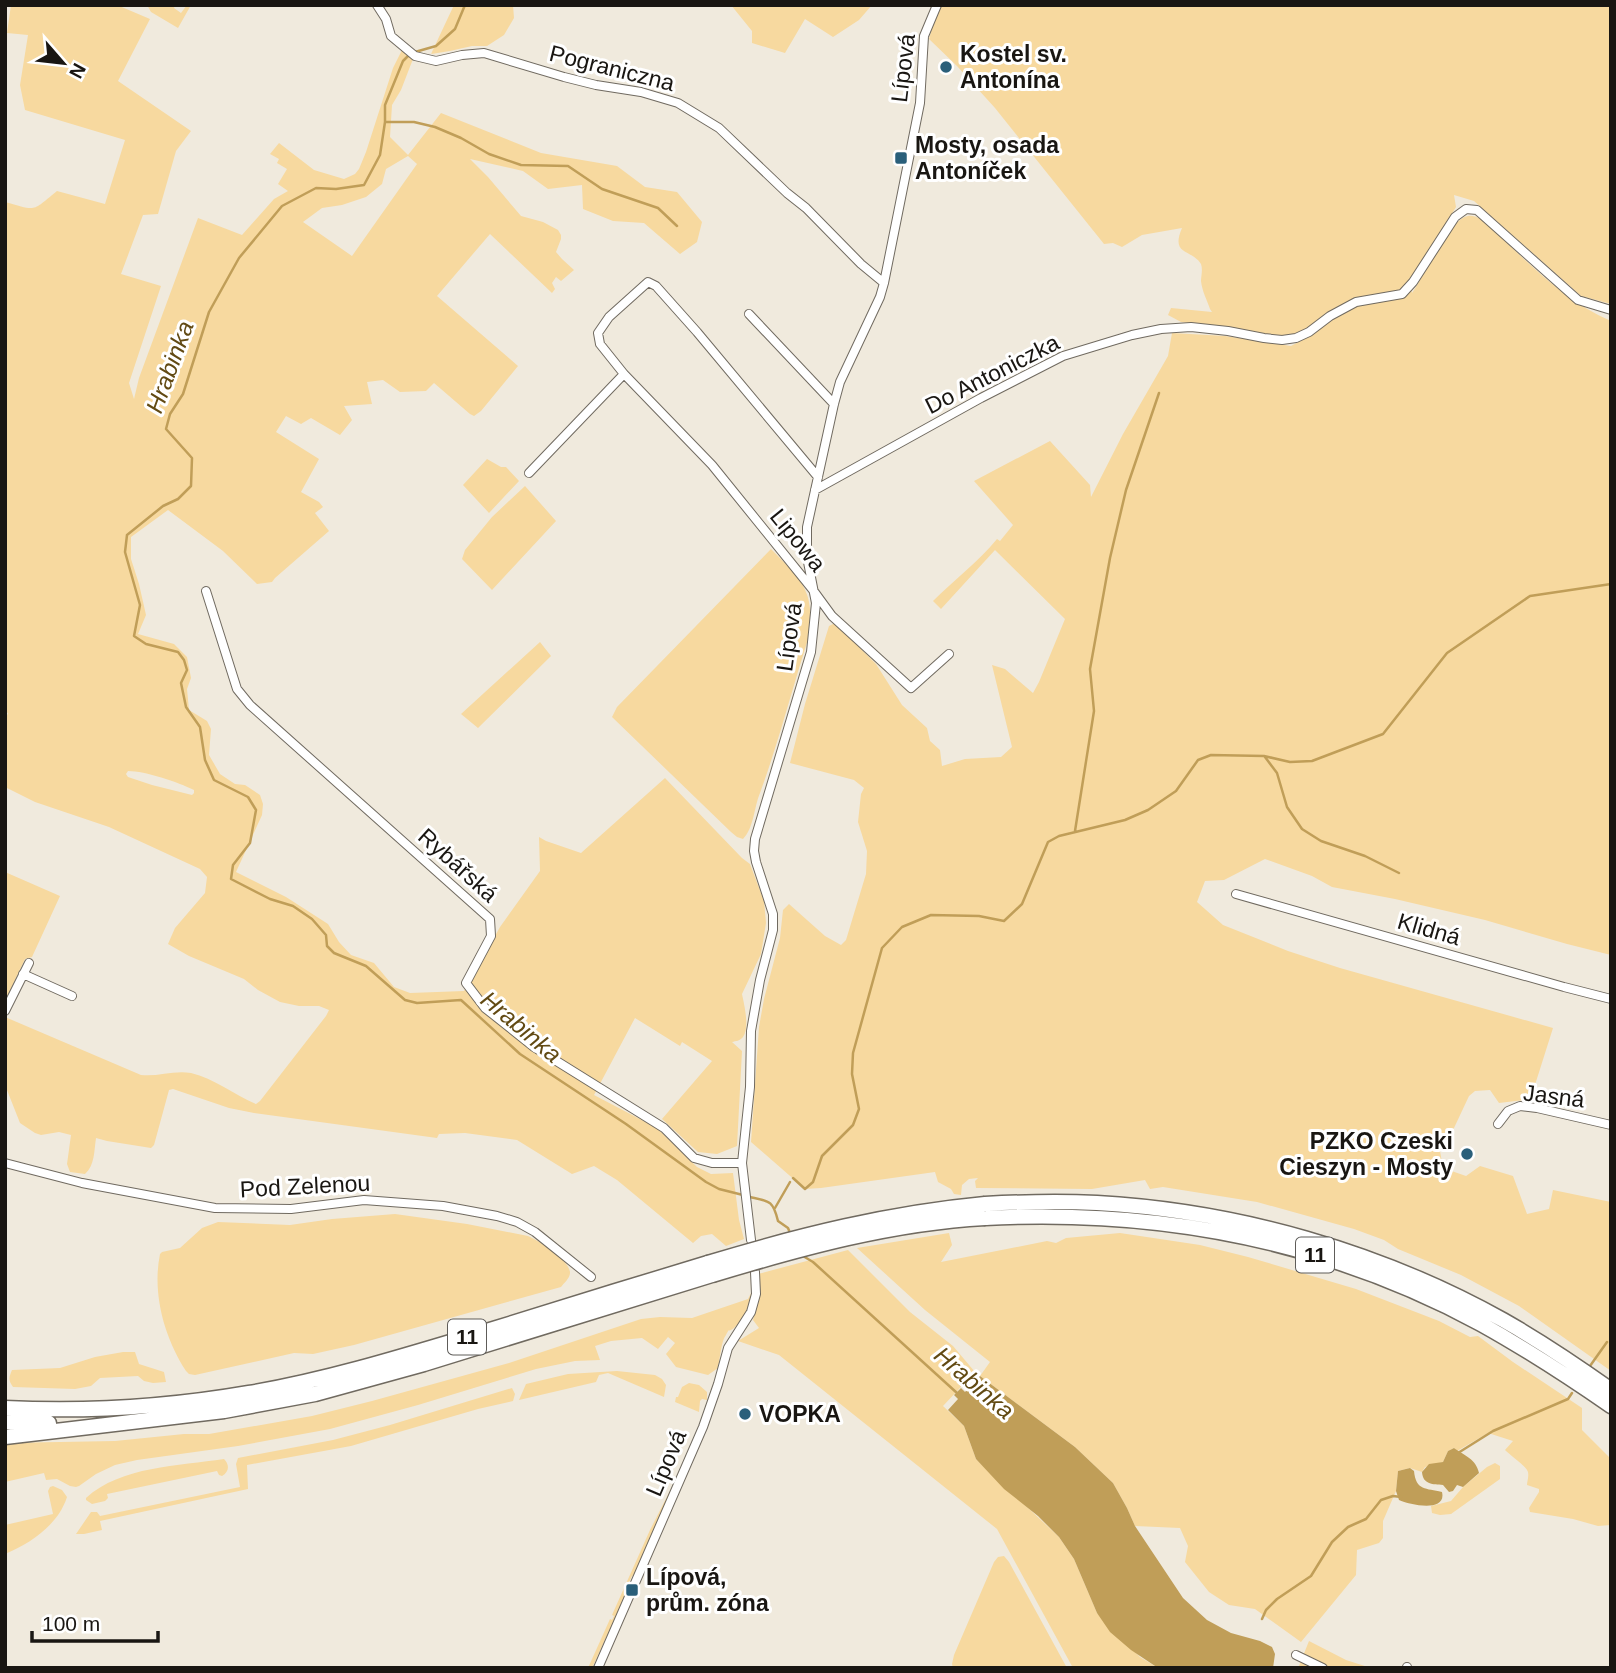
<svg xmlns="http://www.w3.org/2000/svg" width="1616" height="1673" font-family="Arial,sans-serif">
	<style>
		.green { fill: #f7d99f; fill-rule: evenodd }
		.water { fill: #c09e58 }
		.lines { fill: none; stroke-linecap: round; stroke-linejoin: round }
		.stream { stroke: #c09e58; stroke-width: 2.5 }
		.minor-casing { stroke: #706a60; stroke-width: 10 }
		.trunk-casing { stroke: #706a60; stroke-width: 17 }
		.minor { stroke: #fff; stroke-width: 8 }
		.trunk { stroke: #fff; stroke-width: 14 }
		.trunk-bridge-casing { stroke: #706a60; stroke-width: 17; stroke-linecap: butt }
		.trunk-bridge { stroke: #fff; stroke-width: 14 }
		.poi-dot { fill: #2a5f7a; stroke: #fff; stroke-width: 2.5 }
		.labels { text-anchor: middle; stroke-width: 6; stroke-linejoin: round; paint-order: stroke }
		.shield { fill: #fff; stroke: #5e5c59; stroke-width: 2 }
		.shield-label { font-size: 21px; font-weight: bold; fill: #191612 }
		.poi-label { font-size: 23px; font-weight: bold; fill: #191612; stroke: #fff; text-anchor: start }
		.street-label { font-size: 23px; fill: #191612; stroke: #fff }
		.water-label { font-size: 24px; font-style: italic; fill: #624a13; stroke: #fff }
	</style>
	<rect width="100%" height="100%" fill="#f0eadd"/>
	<path class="green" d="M11 5H117L150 19 118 81 191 131 176 151 158 214 143 215 121 274 161 286 129 383 134 399 139 378 198 218 242 235 274 199 288 191 278 184 287 169 277 163 279 159 270 154 279 143 314 170 344 179 355 174 359 169 366 152 393 68 402 50 413 59 401 90 392 105 390 137 408 155 441 113 541 153 617 166 645 187 677 192 702 222 697 242 680 254 644 223 613 221 583 209 582 185 548 189 523 171 470 159 488 177 521 216 543 222 558 230 561 235V239L556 252 562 259 574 270 561 281 556 277 552 283 555 289 552 293 490 234 437 296 518 366 481 411 474 416 470 414 434 383 426 391 400 392 383 380 367 382 372 404 344 406 352 420 340 435 311 418 301 424 286 416 276 432 319 459 301 492 319 502 323 507 315 513 329 531 275 578 272 582 257 584 223 551 168 510 131 537V559L139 584 146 615 138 634 174 644 187 657 191 678 187 689 189 710 207 721 211 729 209 755 220 774 235 784 245 785 260 795 263 804 262 815 236 872 286 897 328 924 339 942 351 955 374 963 394 987 410 993 464 991 500 927 540 871 539 837 546 841 581 853 665 778 742 858 750 864 764 901 766 923 761 954 742 994C744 1004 750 1028 743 1037 740 1041 736 1041 732 1042L742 1051 737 1146 717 1154 698 1152 662 1119 712 1061 682 1042 680 1046 635 1018 594 1095 657 1128 697 1167 711 1174 733 1173 739 1220 744 1239 726 1246 712 1234 701 1236 693 1243 617 1180 594 1166 572 1174 517 1140 465 1133 439 1134 437 1138 254 1113 229 1108 173 1089 169 1090 154 1145 151 1148 107 1141 96 1138C94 1151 95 1165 85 1174L70 1172 67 1164 71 1135 59 1132 41 1135 35 1133 20 1123 5 1085V1017L141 1075C157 1077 174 1070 191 1073 214 1078 234 1095 256 1104L260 1101 326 1016 329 1010 319 1006H299L280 1002 258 990 244 979 189 956 168 944 175 928 205 893 207 877 200 869 109 827 35 802 5 787V720L8 713 5 712V202C38 211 31 212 57 191L105 204 125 140 25 110 20 85 28 35 7 33ZM408 156 417 164 352 256 303 222 322 208 342 205 366 197 382 184 386 169ZM128 771C145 771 178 782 194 790V793L192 795 152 785 128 777 126 774Z
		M147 5H175L174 8 181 13 187 5H191L178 28 151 12Z
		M454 5H513L514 18 504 35 487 46H472L450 51 431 54Z
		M731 5H872L859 20 833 37 805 19 785 53 752 43V31Z
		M942 5H1611V304L1581 296 1474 201 1454 195 1456 207 1410 282 1412 293C1423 278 1450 218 1468 216 1476 215 1482 220 1488 225 1526 260 1562 300 1611 321V955L1567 944 1485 920 1395 899 1332 887 1312 876 1265 859 1224 880 1205 881 1197 902 1223 925 1288 951 1340 968 1553 1028 1534 1088 1524 1100 1499 1103 1490 1090 1475 1091 1469 1096 1454 1128 1440 1151 1443 1168 1466 1176 1480 1166 1513 1176 1527 1214 1549 1209 1553 1190 1611 1202V1371L1519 1306 1461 1275 1398 1249 1384 1240 1354 1229 1257 1202 1163 1187 1150 1189 1145 1180 1092 1189 976 1188 975 1181 978 1178 969 1179 962 1185 961 1195 954 1194 951 1189 938 1182 935 1172 821 1188 805 1189 751 1142 759 1027 764 999 780 938 783 910 789 904 825 936 841 945 846 940 866 874 867 851 858 822 861 794 864 788 854 780 790 763 805 704 829 626 835 623 876 664 902 705 927 728 930 741 940 750 942 766 965 759 1001 757 1012 747 992 665 1005 669 1033 693 1039 682 1065 619 995 550 941 609 933 601C954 580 978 562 997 539L1000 541 1013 525 974 481 1050 441 1090 485 1091 497 1123 434 1168 356 1172 333 1225 336 1291 346 1315 333 1308 329 1294 335 1279 337 1246 331 1181 322 1168 315 1171 308 1212 312 1210 309C1207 300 1202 291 1201 281 1201 276 1203 270 1201 264 1192 249 1170 256 1182 228L1142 235 1122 247 1113 243 1104 244 995 108 957 66 929 39 934 20Z
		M487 459 501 467H506L519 481 489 513 463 485Z
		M525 486 556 521 492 590 462 559 465 550 492 517Z
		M771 549C802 580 815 591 809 636 792 689 779 741 760 793 754 807 754 828 743 839L737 837 731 832 612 717 617 707Z
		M540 642 551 656 478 728 461 714Z
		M5 872 60 896 32 957 25 959 5 1001Z
		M395 1214 467 1224 528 1236C538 1240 571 1261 570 1273 570 1278 564 1283 561 1287L354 1345 313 1354 294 1353 195 1375 189 1374 186 1371C164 1337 152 1293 160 1254L162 1252 180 1248 202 1228 218 1222 290 1225 332 1219Z
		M949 1233 952 1245 941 1262 1047 1241 1056 1243 1066 1238 1120 1233 1200 1245 1248 1257 1356 1289 1439 1321 1470 1337 1478 1336 1513 1362 1582 1408V1430L1611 1459V1525L1598 1526 1573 1519 1530 1512 1529 1508 1539 1492V1489L1527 1485C1527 1481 1529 1477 1528 1472 1527 1467 1510 1455 1505 1450L1513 1441 1488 1433 1457 1451 1454 1448 1448 1451 1443 1462 1425 1467 1422 1472 1410 1468 1398 1471 1396 1491 1383 1521V1538L1379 1543 1357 1550 1356 1575 1301 1642 1255 1609 1229 1605 1209 1592 1185 1562 1188 1546 1180 1528 1135 1526 1127 1508 1113 1483 1075 1447 980 1376 990 1362 925 1310 857 1248Z
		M848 1250 910 1312 953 1346 975 1372 943 1406 964 1426 976 1459 1059 1537 1074 1559 1097 1613 1140 1657 1158 1668H1073L997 1529 779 1355 738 1341 759 1328 753 1320 759 1299 758 1274Z
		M751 1293C751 1304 743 1320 734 1328 726 1334 731 1326 726 1335 721 1341 720 1359 718 1368L708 1375 676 1367 666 1354 675 1343 668 1337 658 1349 642 1338 611 1341 595 1346 600 1360 575 1361 536 1369 418 1405 330 1429 238 1446 137 1460 115 1465 96 1474 79 1486 76 1487 70 1486 57 1479 46 1480 44 1473 5 1482V1443L115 1441 184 1434H209L312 1416 372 1401 509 1363 641 1319 660 1317 692 1318 748 1299Z
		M123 1352H135L139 1364 164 1372 166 1382 153 1383 144 1381 138 1376 100 1378 91 1386 75 1389 13 1387C8 1380 9 1377 12 1370L60 1368 95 1357Z
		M617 1371 655 1375 662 1379 666 1385 664 1397 608 1373 599 1375 596 1382 519 1400 526 1384 568 1374Z
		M689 1383 699 1385 707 1392V1400L702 1399 700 1401 699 1412 675 1402 676 1397H678L682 1387Z
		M512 1388 515 1394 513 1401 478 1409 351 1446 247 1465 248 1489 100 1521 102 1530 84 1534H76L91 1512H97L100 1516 240 1487 236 1464 238 1458 333 1440 390 1425Z
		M224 1459C230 1465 229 1472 222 1476L219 1475 217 1471 107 1494 108 1498 105 1501 92 1504 86 1500V1498C121 1466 179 1466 224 1459Z
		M1495 1463 1500 1466V1479L1451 1514 1440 1515 1432 1513 1431 1506 1451 1501 1463 1487 1487 1467Z
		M678 1475H679L634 1575 632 1576 624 1593 626 1594 592 1668H588L610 1619 612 1620 614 1616 612 1615 650 1530Z
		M53 1486 62 1490 67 1497C58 1525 31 1543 5 1554V1525L53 1514 48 1491 50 1487Z
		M1004 1556 1009 1562 1067 1668H953L952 1664 954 1655 994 1562 998 1557Z
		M1309 1641 1346 1660 1371 1668H1292L1299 1666Z"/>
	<path class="water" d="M980 1376 1075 1447 1113 1483 1127 1508 1135 1526 1183 1598 1207 1620 1231 1633 1260 1641 1272 1647 1275 1654 1273 1668H1158L1131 1650 1110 1632 1097 1613 1074 1559 1059 1537 1038 1516 1004 1489 976 1459 964 1426 948 1410 958 1399 954 1395 961 1388 965 1392Z
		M1454 1448C1465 1456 1476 1459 1479 1473L1463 1487 1457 1485 1453 1491 1449 1492 1443 1485C1433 1484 1423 1485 1422 1472L1429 1464 1443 1462 1448 1451Z
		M1410 1468 1414 1471C1416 1491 1426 1488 1442 1492 1447 1513 1410 1505 1399 1500L1396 1491 1398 1471Z"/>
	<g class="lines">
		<path class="stream" d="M415 52 436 46 455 29 465 5
			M409 55 403 61 385 105V122L380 155 364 185 336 189 316 188 282 206 239 258 209 312 183 394 170 414 166 429 192 458 191 486 178 499 163 506 127 535 125 552 140 605 134 636 146 644 178 652 184 660 187 670 181 683 186 707 200 727 205 760 214 780 248 797 256 810 250 843 233 865 231 879 270 899 293 906 312 919 326 935 327 946 334 953 366 966 405 1000 417 1003 461 1000 520 1054 626 1124 706 1182 719 1189 743 1195
			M385 122H414L435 127 461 138 489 154 521 165 568 166 602 189 658 208 677 226
			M1265 757 1277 773 1287 807 1302 829 1321 841 1365 856 1399 873
			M1075 831 1094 711 1090 669 1110 558 1126 490 1159 393
			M793 1178 805 1189 813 1182 822 1156 853 1125 859 1109 852 1074 853 1053 882 948 902 927 931 915 979 916 1004 921 1022 904 1048 842 1059 836 1125 820 1148 810 1176 791 1198 760 1211 755 1264 756 1290 762 1312 761 1383 734 1447 653 1530 596 1611 584
			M750 1197C769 1201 773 1200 778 1221L788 1228 790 1233
			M775 1208 790 1182
			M803 1256 813 1262 957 1393
			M1590 1366 1607 1342
			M1458 1453 1493 1431 1568 1399 1572 1393
			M1262 1619 1266 1610 1277 1599 1311 1576 1332 1542 1348 1527 1366 1519 1381 1500 1393 1496 1401 1497"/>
		<g class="minor-casing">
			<path id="minor" d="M377 5 386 19 391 36 415 56 436 61 462 55 484 53 564 77 596 85 641 92 678 103 719 128 787 193 806 208 861 264 884 283
				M749 314 834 404
				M529 473 624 374
				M818 477 697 332 656 286 648 282 609 317 598 333 600 344 624 374 712 465 813 590 832 616 911 688 949 654
				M815 490 981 398 1063 356 1132 335 1161 329 1191 327 1228 331 1264 338 1282 340 1296 338 1309 332 1330 316 1356 302 1402 294 1413 282 1455 217 1466 209 1477 210 1578 300 1611 310
				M206 591 237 689 250 705 490 919 491 936 466 983 485 1008 534 1047 664 1128 694 1158 712 1163H742
				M1236 894 1564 987 1611 999
				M23 974 72 996
				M5 1011 29 963
				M1498 1124 1508 1111 1520 1106 1537 1108 1611 1125
				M5 1163 82 1183 215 1208 291 1209 364 1200 443 1206 497 1216 517 1222 535 1232 591 1277
				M751 1240 742 1163 750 1087 751 1031 760 980 773 930V914L756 862 754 851 755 839 811 652 816 603 807 557V527L834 404 840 382 880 297 884 283 920 103 924 36 937 5
				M1296 1655 1323 1668
				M598 1668 703 1427 718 1384 728 1348 751 1312 756 1294 755 1272
				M1407 1668V1667"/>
		</g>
		<g class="trunk-casing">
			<path id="trunk" d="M985 1204C1022 1202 1059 1201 1097 1203 1238 1211 1379 1251 1503 1320 1540 1341 1576 1365 1611 1390
				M985 1218C1160 1209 1326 1240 1481 1324 1526 1349 1569 1377 1611 1406
				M5 1408C86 1412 168 1407 249 1393 331 1379 410 1354 490 1330 563 1307 635 1285 708 1263
				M5 1422 49 1423
				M5 1437 224 1411 315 1394 424 1364 712 1275"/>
		</g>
		<use href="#minor" class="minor"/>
		<use href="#trunk" class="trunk"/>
		<g class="trunk-bridge-casing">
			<path id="trunk-bridge" d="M708 1263C800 1235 889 1213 985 1204
				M712 1275C802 1248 892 1223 985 1218"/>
		</g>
		<use href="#trunk-bridge" class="trunk-bridge"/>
	</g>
	<g class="poi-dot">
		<circle cx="946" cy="67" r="7"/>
		<rect x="894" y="151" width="14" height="14" rx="3.5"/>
		<circle cx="1467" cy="1154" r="7"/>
		<circle cx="745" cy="1414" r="7"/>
		<rect x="625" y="1583" width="14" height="14" rx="3.5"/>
	</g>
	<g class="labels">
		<g class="shield">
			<rect x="1296" y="1237.5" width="38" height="35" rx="5"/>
			<rect x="448" y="1319.5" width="38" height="35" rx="5"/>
		</g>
		<g class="shield-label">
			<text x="1315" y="1262">11</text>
			<text x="467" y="1344">11</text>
		</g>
		<g class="poi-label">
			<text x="960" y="62">Kostel sv.<tspan x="960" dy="26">Antonína</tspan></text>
			<text x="915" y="153">Mosty, osada<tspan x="915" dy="26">Antoníček</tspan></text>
			<text x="1453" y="1149" text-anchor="end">PZKO Czeski<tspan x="1453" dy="26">Cieszyn - Mosty</tspan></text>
			<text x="759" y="1422">VOPKA</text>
			<text x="646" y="1585">Lípová,<tspan x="646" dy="26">prům. zóna</tspan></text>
		</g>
		<g class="street-label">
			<text transform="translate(612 68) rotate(14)" y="8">Pograniczna</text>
			<text transform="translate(903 68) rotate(-83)" y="8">Lípová</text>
			<text transform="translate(992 374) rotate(-27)" y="8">Do Antoniczka</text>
			<text transform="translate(798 540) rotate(51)" y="8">Lipowa</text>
			<text transform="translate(789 637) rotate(-82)" y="8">Lípová</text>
			<text transform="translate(458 865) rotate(42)" y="8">Rybářská</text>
			<text transform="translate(1429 929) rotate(16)" y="8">Klidná</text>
			<text transform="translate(1554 1096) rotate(7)" y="8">Jasná</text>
			<text transform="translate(305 1186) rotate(-3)" y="8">Pod Zelenou</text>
			<text transform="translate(666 1463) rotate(-67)" y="8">Lípová</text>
		</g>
		<g class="water-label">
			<text transform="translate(170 367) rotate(-70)" y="8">Hrabinka</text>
			<text transform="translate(521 1027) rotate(40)" y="8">Hrabinka</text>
			<text transform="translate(974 1383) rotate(41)" y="8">Hrabinka</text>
		</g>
	</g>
	<rect width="1616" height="1673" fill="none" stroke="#191612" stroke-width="14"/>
	<g transform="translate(63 63) rotate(118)" stroke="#ffffff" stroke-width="5" paint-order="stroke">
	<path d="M0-5L12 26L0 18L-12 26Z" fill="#191612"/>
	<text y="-10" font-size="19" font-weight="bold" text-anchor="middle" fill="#191612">N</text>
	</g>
	<path d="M32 1631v10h126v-10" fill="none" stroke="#191612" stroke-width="3.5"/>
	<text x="42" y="1631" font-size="21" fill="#191612" stroke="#ffffff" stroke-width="5" paint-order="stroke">100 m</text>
</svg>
